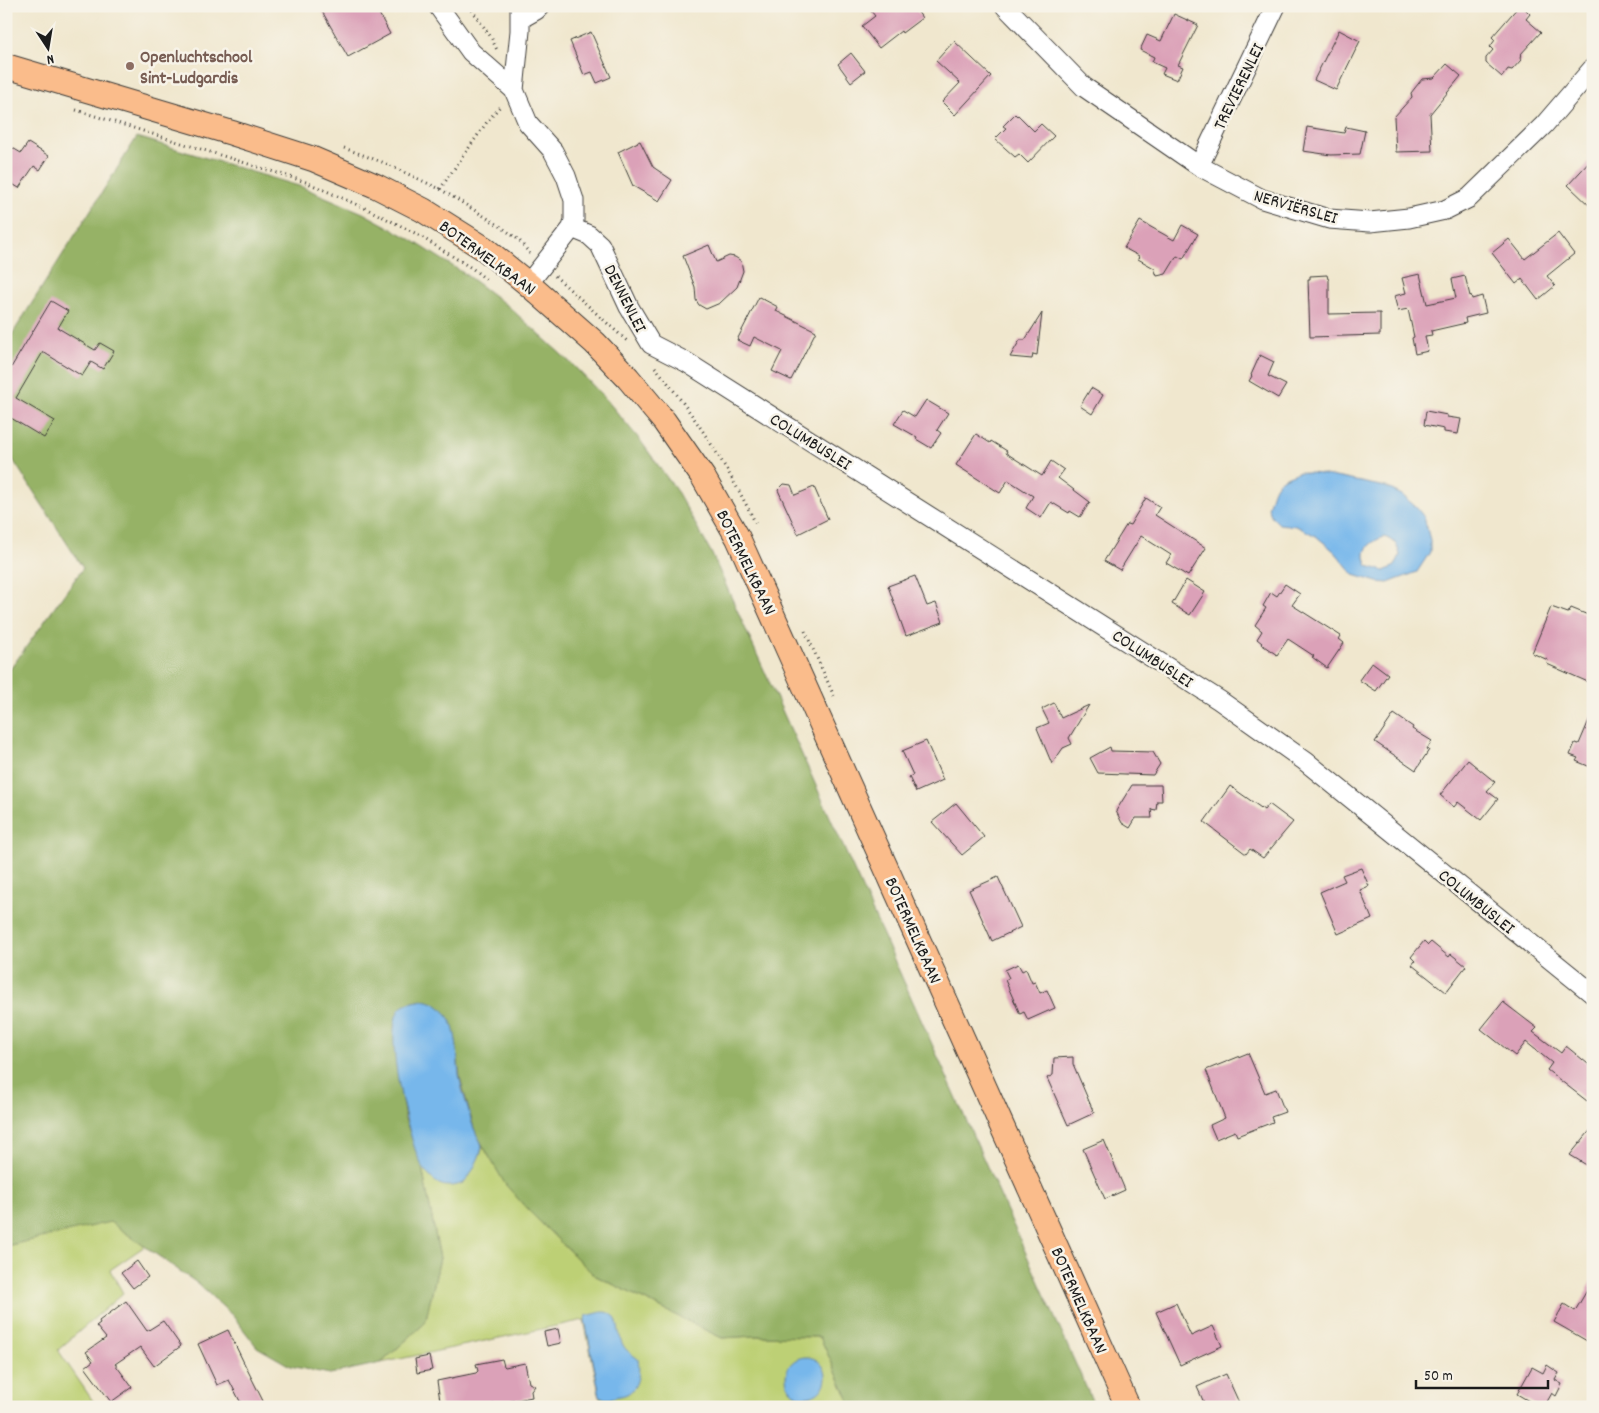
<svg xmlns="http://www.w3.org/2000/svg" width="1599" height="1413" font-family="Dekko,sans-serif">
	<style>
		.green { fill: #bdd074; stroke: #6c7648 }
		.forest { fill: #96b266; stroke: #596741 }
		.water { fill: #77b7eb; stroke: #4a6a84; fill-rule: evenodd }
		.building { fill: #dba1b8 }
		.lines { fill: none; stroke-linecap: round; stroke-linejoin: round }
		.minor-casing { stroke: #3c3a37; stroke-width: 21 }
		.major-casing { stroke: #3c3a37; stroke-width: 26 }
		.path { stroke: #3c3a37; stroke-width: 3; stroke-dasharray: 1 4; stroke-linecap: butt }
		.minor { stroke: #fff; stroke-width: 19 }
		.major { stroke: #fabc8b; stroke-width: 24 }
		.education-dot { fill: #8d6e63; stroke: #f7f3e8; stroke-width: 2 }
		.labels { text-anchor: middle; stroke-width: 5; stroke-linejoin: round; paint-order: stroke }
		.education-label { font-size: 18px; font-weight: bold; fill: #785e54; stroke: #f7f3e8; text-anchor: start }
		.street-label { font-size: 18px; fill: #1c1c1c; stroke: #f7f3e8 }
	</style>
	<rect width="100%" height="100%" fill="#f7f3e8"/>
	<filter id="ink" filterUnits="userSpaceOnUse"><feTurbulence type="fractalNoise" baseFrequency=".02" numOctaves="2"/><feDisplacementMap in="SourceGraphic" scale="10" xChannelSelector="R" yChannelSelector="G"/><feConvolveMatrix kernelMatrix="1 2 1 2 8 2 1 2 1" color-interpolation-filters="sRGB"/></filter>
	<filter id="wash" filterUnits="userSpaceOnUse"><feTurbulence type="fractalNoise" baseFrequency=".0096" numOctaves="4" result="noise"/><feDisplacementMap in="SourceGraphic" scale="20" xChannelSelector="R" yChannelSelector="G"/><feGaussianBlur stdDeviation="1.12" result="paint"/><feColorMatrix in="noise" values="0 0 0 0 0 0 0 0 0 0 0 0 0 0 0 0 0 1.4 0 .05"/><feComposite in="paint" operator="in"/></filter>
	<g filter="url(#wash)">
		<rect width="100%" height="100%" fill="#f0e7ce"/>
		<path class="green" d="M481 1143 506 1184 527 1209 594 1275 722 1338 754 1336 820 1337 852 1407H602L584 1320 381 1363 425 1323 440 1258 421 1163 432 1179 469 1176 482 1150Z
			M110 1221 145 1246 110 1270 123 1293 58 1350 97 1407H6V1246Z"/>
		<path class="forest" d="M137 137 302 187 363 213 407 237 465 274 509 307 573 365 605 398 640 440 678 493 711 552 1095 1407H852L820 1337 755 1336 722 1338 594 1275 527 1209 505 1184 475 1132 460 1077 455 1038 451 1023 423 1000 405 1004 395 1051 399 1080 405 1119 421 1163 440 1258 425 1323 381 1363 330 1374 290 1366 257 1347 233 1316 197 1283 110 1222 6 1246V675L83 568 6 449V344Z"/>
		<path class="water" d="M1300 472 1320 474 1386 487 1402 495 1416 507 1424 517 1430 540V552L1417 572 1388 583 1377 582 1354 575 1335 552 1316 536 1296 526 1279 524 1272 517 1268 508C1275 484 1274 480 1300 472ZM1383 537C1395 539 1397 545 1400 555L1395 566 1384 571 1368 566C1360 550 1369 543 1383 537Z
			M423 1000C437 1002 444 1009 451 1022 458 1037 457 1058 459 1074 461 1086 464 1097 468 1108 470 1116 472 1125 476 1133 477 1136 480 1140 481 1143 482 1145 482 1149 481 1151 480 1156 470 1177 466 1181 461 1185 453 1186 448 1186 435 1186 425 1172 420 1162 408 1136 383 1034 399 1010 404 1003 414 1002 423 1000Z
			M602 1312C622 1311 616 1333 623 1345 626 1351 633 1355 638 1359 640 1370 639 1388 627 1394 623 1396 619 1396 615 1397 610 1399 605 1400 600 1396L585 1320 586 1316Z
			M786 1377a20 20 0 1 1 40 0a20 20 0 1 1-40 0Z"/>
		<g id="blocks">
			<path class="building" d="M319 6H375L390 34 348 57Z
				M867 6H914L922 18 902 33 901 31 879 48 862 26 875 16Z
				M1519 6H1522L1530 14 1526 19 1541 32 1520 55 1521 56 1520 58 1521 60 1512 70 1508 69 1502 77 1486 63V58L1493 50 1490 47 1495 40 1492 37Z
				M1174 14 1198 25 1178 65 1183 67 1177 80 1162 74 1165 68 1152 62 1154 57 1140 50 1147 35 1161 41Z
				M1339 30 1360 41 1336 90 1314 80Z
				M591 32 611 77 597 83 592 72 584 75 570 41Z
				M954 41 991 76 955 115 942 102 960 83 936 61Z
				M851 53 865 71 851 82 838 64Z
				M1447 64 1461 76 1430 114 1432 151 1396 152 1394 117 1412 97 1411 93 1422 79 1434 78Z
				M1015 114 1017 116 1018 115 1034 131 1041 124 1054 136 1028 163 1019 154 1015 157 995 139 1006 128 1003 126Z
				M1307 127 1344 133 1346 127 1365 131 1360 154 1331 155 1303 151Z
				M640 141 653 167 672 180 659 201 633 186 618 152Z
				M28 143 49 156 40 170 34 166 19 188 6 180V144L21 153Z
				M1593 158V209L1568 185Z
				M1140 221 1174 240 1182 225 1198 234 1183 259 1177 256 1166 274 1157 276 1154 268 1138 259 1139 256 1124 248Z
				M1558 233 1574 254 1547 276 1555 286 1538 300 1522 279 1516 284 1492 253 1509 239 1525 259Z
				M709 245 716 262 729 256 735 257 741 261 743 271 737 287 720 303 706 309 699 305 696 300 695 287 683 256Z
				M1420 274 1427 304 1456 298 1452 279 1465 276 1470 296 1471 295 1472 299 1482 296 1486 313 1465 318 1466 323 1431 331 1432 335 1425 336 1428 351 1415 354 1412 338 1414 337 1408 309 1398 311 1394 296 1406 293 1402 278Z
				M1327 275 1328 279H1329V314L1380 313V335L1310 337 1308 279H1310V276Z
				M759 297 778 307 776 311 816 331 791 380 772 371 782 351 754 337 750 346 737 340Z
				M51 301 68 311 58 328 95 350 100 343 114 351 103 369 91 362 82 376 43 352 16 398 55 421 44 438 6 415V376Z
				M1042 313 1037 355 1033 354 1032 359 1010 357 1020 340H1025Z
				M1260 355 1274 362 1268 376 1286 385 1278 398 1249 381 1252 376 1251 375Z
				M1091 388 1103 395 1092 414 1080 406Z
				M926 400 948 413 937 430 941 433 931 448 916 439 917 437 894 424 903 410 915 417Z
				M1426 411 1447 415V417L1461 419 1458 434 1444 432V429L1424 425Z
				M976 434 990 443 991 441 1007 451 1006 453 1042 476 1051 461 1064 470 1058 478 1090 502 1080 517 1070 511 1069 513 1051 502 1041 518 1026 508 1033 496 1008 480 1000 493 956 465Z
				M784 484 791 485 795 495 814 487 828 519 798 534 778 490Z
				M1146 498 1160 507 1155 515 1206 548 1188 576 1166 563 1171 555 1141 536 1120 570 1104 561 1127 524 1130 525Z
				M915 576 927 606 936 603 943 622 906 636 888 586Z
				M1186 580 1205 592 1190 615 1172 604Z
				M1285 584 1300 594 1292 605 1341 636 1339 639 1344 643 1327 668 1312 657 1314 656 1288 639 1277 655 1261 644 1262 643 1257 639 1262 631 1255 625 1266 608 1263 606 1271 592 1277 596Z
				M1551 607 1568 613 1571 608 1593 617V670L1588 682 1547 664 1548 660 1532 653Z
				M1372 662 1388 674 1376 691 1359 680Z
				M1054 703 1061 718 1089 705 1069 738 1072 744 1063 748 1052 764 1037 728 1049 723 1042 709Z
				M1593 711V768L1576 761 1578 758 1570 755 1575 743 1579 744Z
				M1394 714 1413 727 1412 729 1432 741 1427 749 1429 750 1416 770 1375 742Z
				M926 741 943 780 916 792 909 777 913 775 902 751Z
				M1110 747 1111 751 1153 752 1160 764 1153 775 1098 773 1090 758Z
				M1468 760 1495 782 1487 791 1498 799 1481 820 1458 802 1454 807 1440 795Z
				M1132 785H1161L1162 801H1157L1156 810 1151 809 1152 818H1136L1130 828 1122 823 1116 811Z
				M1230 786 1264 810 1269 804 1293 822 1263 858 1250 849 1246 854 1204 822Z
				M956 803 984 837 962 855 932 822Z
				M1361 868 1369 886 1360 890 1372 919 1338 934 1320 892 1345 881 1342 875Z
				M998 877 1021 927 992 941 969 890Z
				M1424 941 1428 945 1431 942 1449 957 1451 954 1466 966 1446 992 1412 965 1415 961 1411 957Z
				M1018 964 1022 971 1026 969 1032 983 1035 982 1040 993 1047 990 1055 1008 1028 1020 1024 1012 1020 1014 1005 980 1009 978 1005 970Z
				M1503 1002 1537 1028 1533 1032 1561 1053 1566 1046 1593 1068V1094L1587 1101 1547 1070 1552 1063 1526 1042 1515 1056 1481 1029Z
				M1248 1053 1265 1093 1276 1089 1285 1112 1271 1117 1273 1122 1237 1136 1235 1131 1216 1139 1210 1125 1225 1118 1206 1070Z
				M1073 1057V1064L1094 1113 1068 1125 1047 1078 1053 1075 1054 1058Z
				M1593 1127V1169L1570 1155Z
				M1104 1140 1125 1190 1105 1199 1083 1149Z
				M137 1261 148 1277 133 1288 121 1273Z
				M1593 1280V1332L1587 1341 1554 1322 1564 1304 1575 1311Z
				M126 1301 147 1331 163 1321 181 1346 154 1366 140 1347 115 1364 132 1387 111 1402 85 1367 93 1361 86 1352 106 1338 96 1326 100 1323 99 1321Z
				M1176 1303 1191 1336 1213 1326 1222 1346 1180 1365 1156 1312Z
				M558 1329 561 1343 547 1346 544 1332Z
				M228 1330 246 1367 266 1407H243L229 1380 217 1385 198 1344Z
				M429 1356 432 1370 417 1373 415 1359Z
				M502 1359 504 1366 505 1367 525 1363 529 1383 535 1386 531 1391 532 1397 502 1403 500 1407H497L494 1404 482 1407H441L437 1381 476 1373 478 1371 476 1364Z
				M1547 1365 1559 1373 1555 1380 1562 1384 1556 1396 1552 1393 1544 1407H1539L1517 1394 1532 1367 1543 1373Z
				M1226 1374 1241 1407H1206L1197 1387Z"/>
		</g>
	</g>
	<g filter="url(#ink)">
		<use href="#blocks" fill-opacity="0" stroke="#3c3a37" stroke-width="1"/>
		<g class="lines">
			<g class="minor-casing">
				<path id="minor" d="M438 6 471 52 514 90
					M520 6V31L514 90 528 123 553 151 566 176 574 200V220L572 228 528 284
					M1005 6 1084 87 1199 166 1262 199 1329 219 1370 222 1409 218 1445 210 1469 198 1544 125 1593 68
					M520 19 536 10 540 6
					M1199 166 1276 6
					M572 228 589 235 600 245 629 307 651 344 686 362 1219 700 1305 761 1593 994"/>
			</g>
			<g class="major-casing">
				<path id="major" d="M6 66 232 133 313 159 376 186 423 210 485 249 528 284 595 343 628 378 664 421 703 477 738 538 1128 1407"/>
			</g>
			<path class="path" d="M416 6 420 13
				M469 6 491 37 497 50
				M76 110 306 182 369 210 415 233 473 269 488 281
				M344 148 382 162 440 189 500 226 519 240 530 254
				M440 189 487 122 501 105
				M555 276 627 341
				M655 367C695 415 729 469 757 526
				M805 631 834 696"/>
			<use href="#minor" class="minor"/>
			<use href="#major" class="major"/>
		</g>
	</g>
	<circle class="education-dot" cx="130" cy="66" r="5"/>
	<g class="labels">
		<g class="education-label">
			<text x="140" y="62">Openluchtschool<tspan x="140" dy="21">Sint-Ludgardis</tspan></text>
		</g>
		<g class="street-label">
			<text transform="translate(1238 86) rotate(-64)" y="6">TREVIERENLEI</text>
			<text transform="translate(1296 206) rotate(16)" y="6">NERVIËRSLEI</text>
			<text transform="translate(488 257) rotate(36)" y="6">BOTERMELKBAAN</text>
			<text transform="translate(626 298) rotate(63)" y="6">DENNENLEI</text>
			<text transform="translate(811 441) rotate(32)" y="6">COLUMBUSLEI</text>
			<text transform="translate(747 562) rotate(64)" y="6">BOTERMELKBAAN</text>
			<text transform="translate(1153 658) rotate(33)" y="6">COLUMBUSLEI</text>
			<text transform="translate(1477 901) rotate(39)" y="6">COLUMBUSLEI</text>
			<text transform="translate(914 930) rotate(66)" y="6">BOTERMELKBAAN</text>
			<text transform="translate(1080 1300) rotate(66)" y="6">BOTERMELKBAAN</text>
		</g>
	</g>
	<rect width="1599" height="1413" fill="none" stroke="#f7f3e8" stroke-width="25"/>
	<g transform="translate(48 48) rotate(168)" stroke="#f7f3e8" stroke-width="4" paint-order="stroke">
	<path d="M0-4L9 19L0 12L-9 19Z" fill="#1c1c1c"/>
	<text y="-8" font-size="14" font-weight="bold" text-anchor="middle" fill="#1c1c1c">N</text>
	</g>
	<path d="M1416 1380v8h132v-8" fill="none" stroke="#1c1c1c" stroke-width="2.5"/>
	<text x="1424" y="1380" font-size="15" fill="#1c1c1c" stroke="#f7f3e8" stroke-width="4" paint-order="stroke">50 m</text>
</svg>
